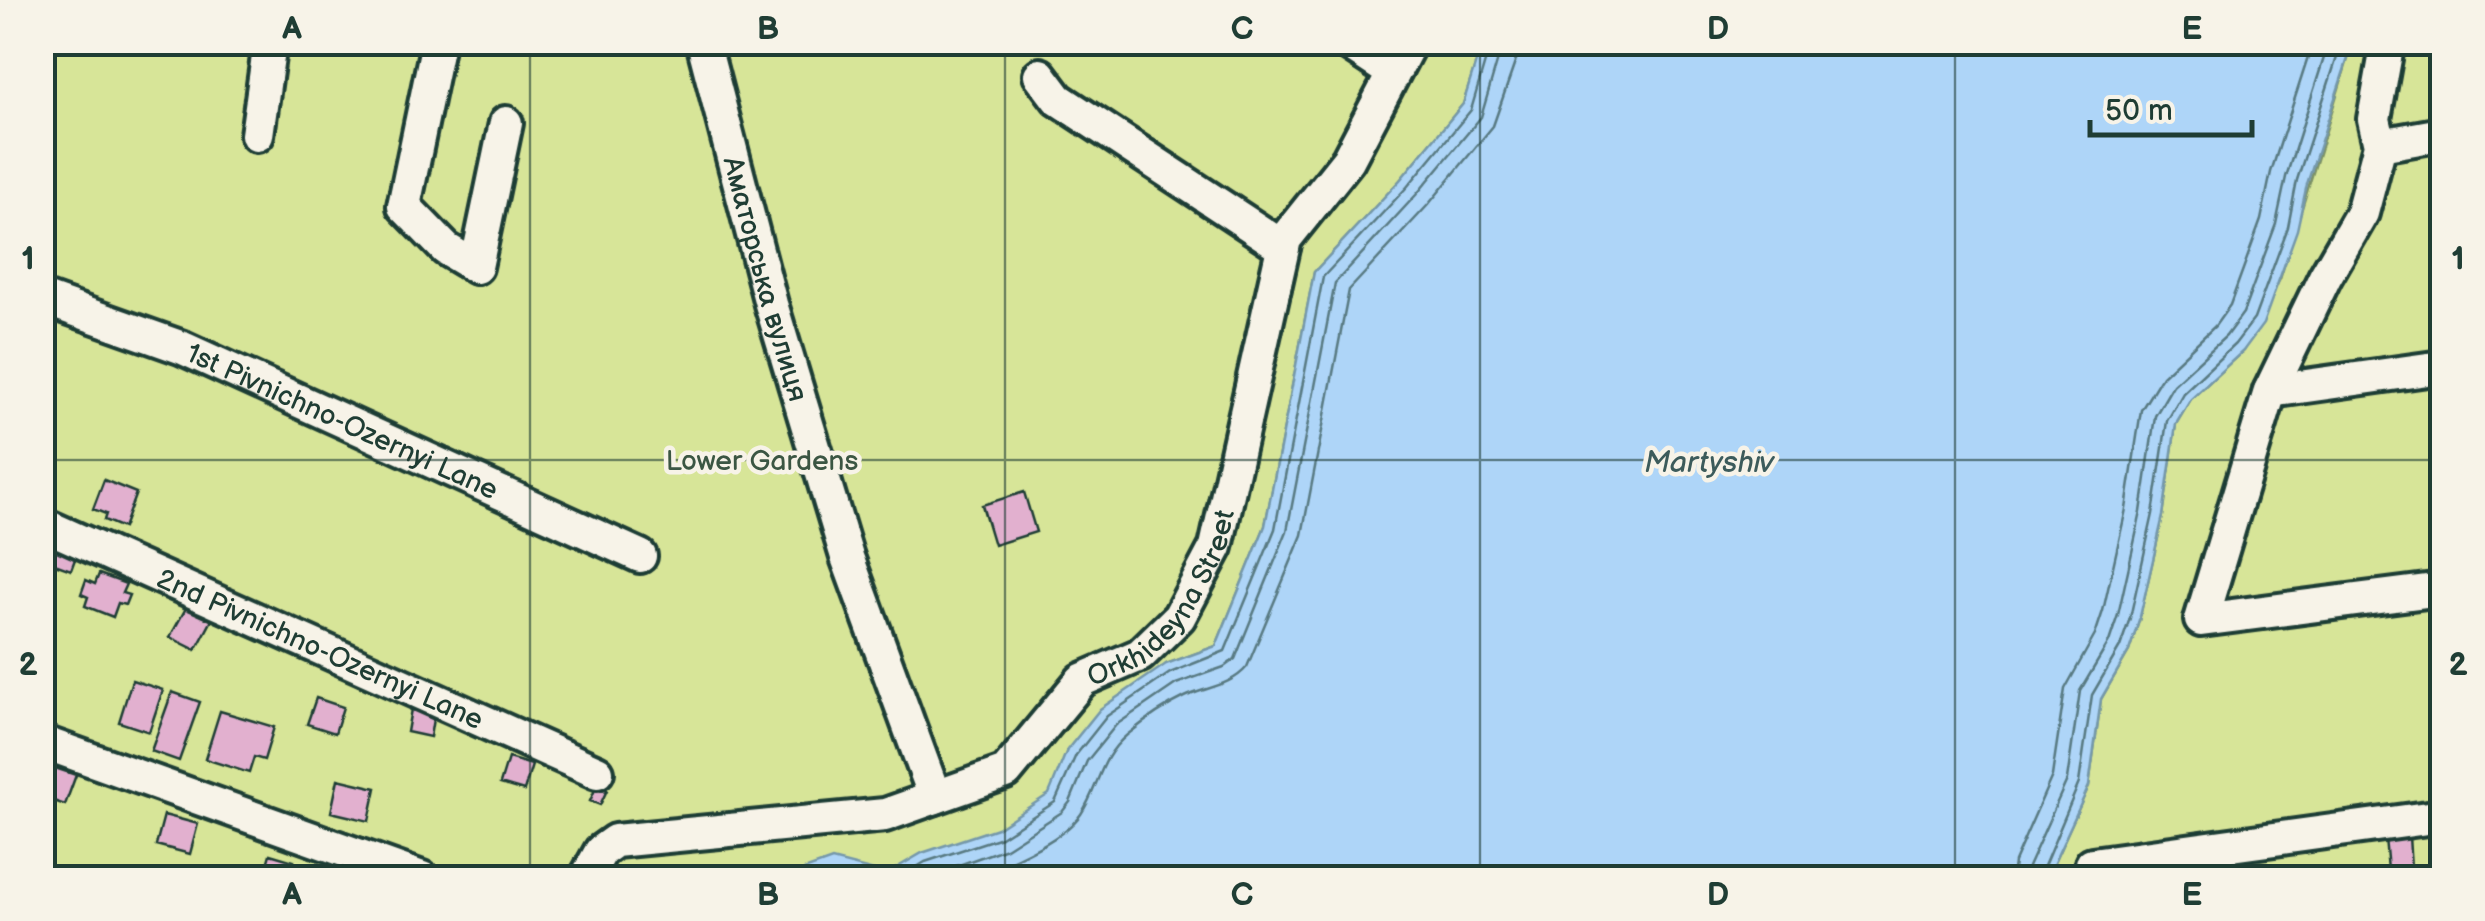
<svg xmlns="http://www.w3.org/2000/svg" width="2485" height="921" font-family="'Balsamiq Sans',sans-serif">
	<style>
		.green { fill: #d7e598; stroke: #7b9166; stroke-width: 2.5 }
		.water { fill: #aed5f8; stroke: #7598aa; stroke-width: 2.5 }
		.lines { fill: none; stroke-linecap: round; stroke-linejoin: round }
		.shore { stroke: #587a82; stroke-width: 2.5 }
		.building { fill: #e2b0cf; stroke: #1f3d34; stroke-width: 2.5 }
		.minor-casing { stroke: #1f3d34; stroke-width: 40 }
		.minor { stroke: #f7f3e8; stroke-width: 32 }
		.grid { fill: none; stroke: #1f3d34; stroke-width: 2.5; stroke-opacity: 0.55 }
		.labels { text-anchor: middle; stroke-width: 9; stroke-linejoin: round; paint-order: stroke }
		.street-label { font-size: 28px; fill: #1f3d34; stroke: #f7f3e8 }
		.park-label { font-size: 28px; fill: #3b5643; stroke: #f7f3e8 }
		.water-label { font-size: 30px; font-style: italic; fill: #3c5b5b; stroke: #f7f3e8 }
		.neatline { fill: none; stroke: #1f3d34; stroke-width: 4 }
		.grid-label { font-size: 32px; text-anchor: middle; font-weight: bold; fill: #1f3d34 }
	</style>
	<rect width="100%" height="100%" fill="#f7f3e8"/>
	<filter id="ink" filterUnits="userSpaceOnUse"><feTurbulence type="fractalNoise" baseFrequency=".01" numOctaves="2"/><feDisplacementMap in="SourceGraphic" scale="20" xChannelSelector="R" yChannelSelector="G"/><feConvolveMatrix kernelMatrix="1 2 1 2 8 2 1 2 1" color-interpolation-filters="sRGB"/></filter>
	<g filter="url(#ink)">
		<path class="green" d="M42 43H1482L1463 104 1400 180 1314 272 1265 526 1216 646 1166 664 1074 878H43Z
			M2353 43H2442V878H2047L2089 786 2101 699 2129 651 2139 621 2163 516 2176 424 2191 399 2243 351 2280 279Z"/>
		<path class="water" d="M1482 43H2353L2307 184 2297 230 2263 324 2243 351 2191 399 2176 424 2163 516 2139 621 2129 651 2101 699 2089 786 2047 878H801L804 870 832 860 886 874 922 853 997 828 1049 794 1067 750 1100 709 1166 664 1216 646 1265 526 1314 272 1400 180 1463 104Z"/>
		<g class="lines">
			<path class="shore" d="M899 878 925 862 1001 837 1055 802 1076 755 1107 716 1170 673 1225 651 1275 529 1323 277 1407 187 1471 110 1491 42
				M923 878 1006 848 1062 812 1070 802 1087 761 1116 725 1176 684 1224 667 1235 659 1287 531 1335 283 1416 195 1481 117 1503 42
				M968 878C999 867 1062 842 1081 814 1099 787 1099 759 1127 735 1143 722 1166 706 1185 697 1207 687 1231 686 1247 667L1302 535 1349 290 1428 205 1493 126 1517 57 1518 42
				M2012 878 2014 862 2052 776 2065 689 2095 635 2103 611 2126 509 2141 410 2162 376 2215 326 2230 305 2261 220 2271 172 2313 42
				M2027 878 2028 867 2067 780 2080 691 2109 642 2118 615 2141 512 2155 416 2173 385 2226 336 2243 313 2276 224 2286 177 2329 42
				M2039 878 2079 783 2092 695 2120 647 2130 618 2153 514 2167 421 2183 393 2235 344 2254 319 2288 227 2297 180 2342 42"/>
		</g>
		<path class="building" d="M104 480 136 493 123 528 104 520 106 514 93 509Z
			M1024 492 1036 532 994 545 982 505Z
			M57 543 78 551 71 570 49 562Z
			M99 574 126 584 122 593 129 595 125 605 118 603 113 617 85 606 88 597 81 594 86 580 95 584Z
			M186 608 212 620 196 650 170 637Z
			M132 680 163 690 149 732 119 722Z
			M172 692 200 702 179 761 151 751Z
			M316 698 343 707 335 733 307 724Z
			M411 709 434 713 430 737 407 732Z
			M220 711 274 727 264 760 254 757 249 773 205 759Z
			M508 758 532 765 524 791 500 784Z
			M43 764 76 775 65 805 42 797Z
			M338 779 376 788 369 821 331 812Z
			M597 785 607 790 600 805 590 801Z
			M164 815 198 824 190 854 156 845Z
			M2409 836 2411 868 2388 870 2385 838Z
			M270 854 294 861 289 878H263Z"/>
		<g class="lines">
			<g class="minor-casing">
				<g id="minor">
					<path d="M438 42 404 206 446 249 476 267 506 123"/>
					<path id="s1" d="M703 42 771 304 847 557 935 797"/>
					<path d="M1346 42 1393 73"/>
					<path d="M2388 42 2374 119 2380 145 2362 213 2325 277 2270 391 2201 620 2442 589"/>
					<path d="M1040 75 1058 99 1283 247"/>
					<path d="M257 135 270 42"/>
					<path d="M2380 145 2442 134"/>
					<path id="s2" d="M42 298 183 348 640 556"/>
					<path d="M2270 391 2442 367"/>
					<path id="s3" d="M42 524 597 772"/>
					<path d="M42 742 422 878"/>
					<path d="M2092 864 2442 816"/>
					<path id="s4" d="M586 878 601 851 615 841 885 815 1006 772 1082 680 1140 655 1179 617 1216 547 1285 239 1348 160 1410 42"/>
				</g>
			</g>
			<use href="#minor" class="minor"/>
		</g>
	</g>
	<path class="grid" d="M530 42V878M1005 42V878M1480 42V878M1955 42V878M42 460H2442"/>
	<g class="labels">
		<g class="street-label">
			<text dy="10" stroke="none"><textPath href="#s1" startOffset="245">Аматорська вулиця</textPath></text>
			<text dy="10" stroke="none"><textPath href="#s2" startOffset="325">1st Pivnichno-Ozernyi Lane</textPath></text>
			<text dy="10" stroke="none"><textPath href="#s4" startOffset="688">Orkhideyna Street</textPath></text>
			<text dy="10" stroke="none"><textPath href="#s3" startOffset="305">2nd Pivnichno-Ozernyi Lane</textPath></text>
		</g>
		<g class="park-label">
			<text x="762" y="470">Lower Gardens</text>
		</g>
		<g class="water-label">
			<text x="1709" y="472">Martyshiv</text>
		</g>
	</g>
	<rect width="2485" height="921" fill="none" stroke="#f7f3e8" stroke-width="110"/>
	<path d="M2090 120v15h162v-15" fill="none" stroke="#1f3d34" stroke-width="5"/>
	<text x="2105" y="120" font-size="30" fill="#1f3d34" stroke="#f7f3e8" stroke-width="8" paint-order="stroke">50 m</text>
	<rect x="55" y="55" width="2375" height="811" class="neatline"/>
	<g class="grid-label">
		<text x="292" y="39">A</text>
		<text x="768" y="39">B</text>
		<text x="1242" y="39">C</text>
		<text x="1718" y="39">D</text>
		<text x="2192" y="39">E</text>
		<text x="28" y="269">1</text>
		<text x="2458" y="269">1</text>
		<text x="28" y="675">2</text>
		<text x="2458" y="675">2</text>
		<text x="292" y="905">A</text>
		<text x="768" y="905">B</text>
		<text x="1242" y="905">C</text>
		<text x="1718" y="905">D</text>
		<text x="2192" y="905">E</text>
	</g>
</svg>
